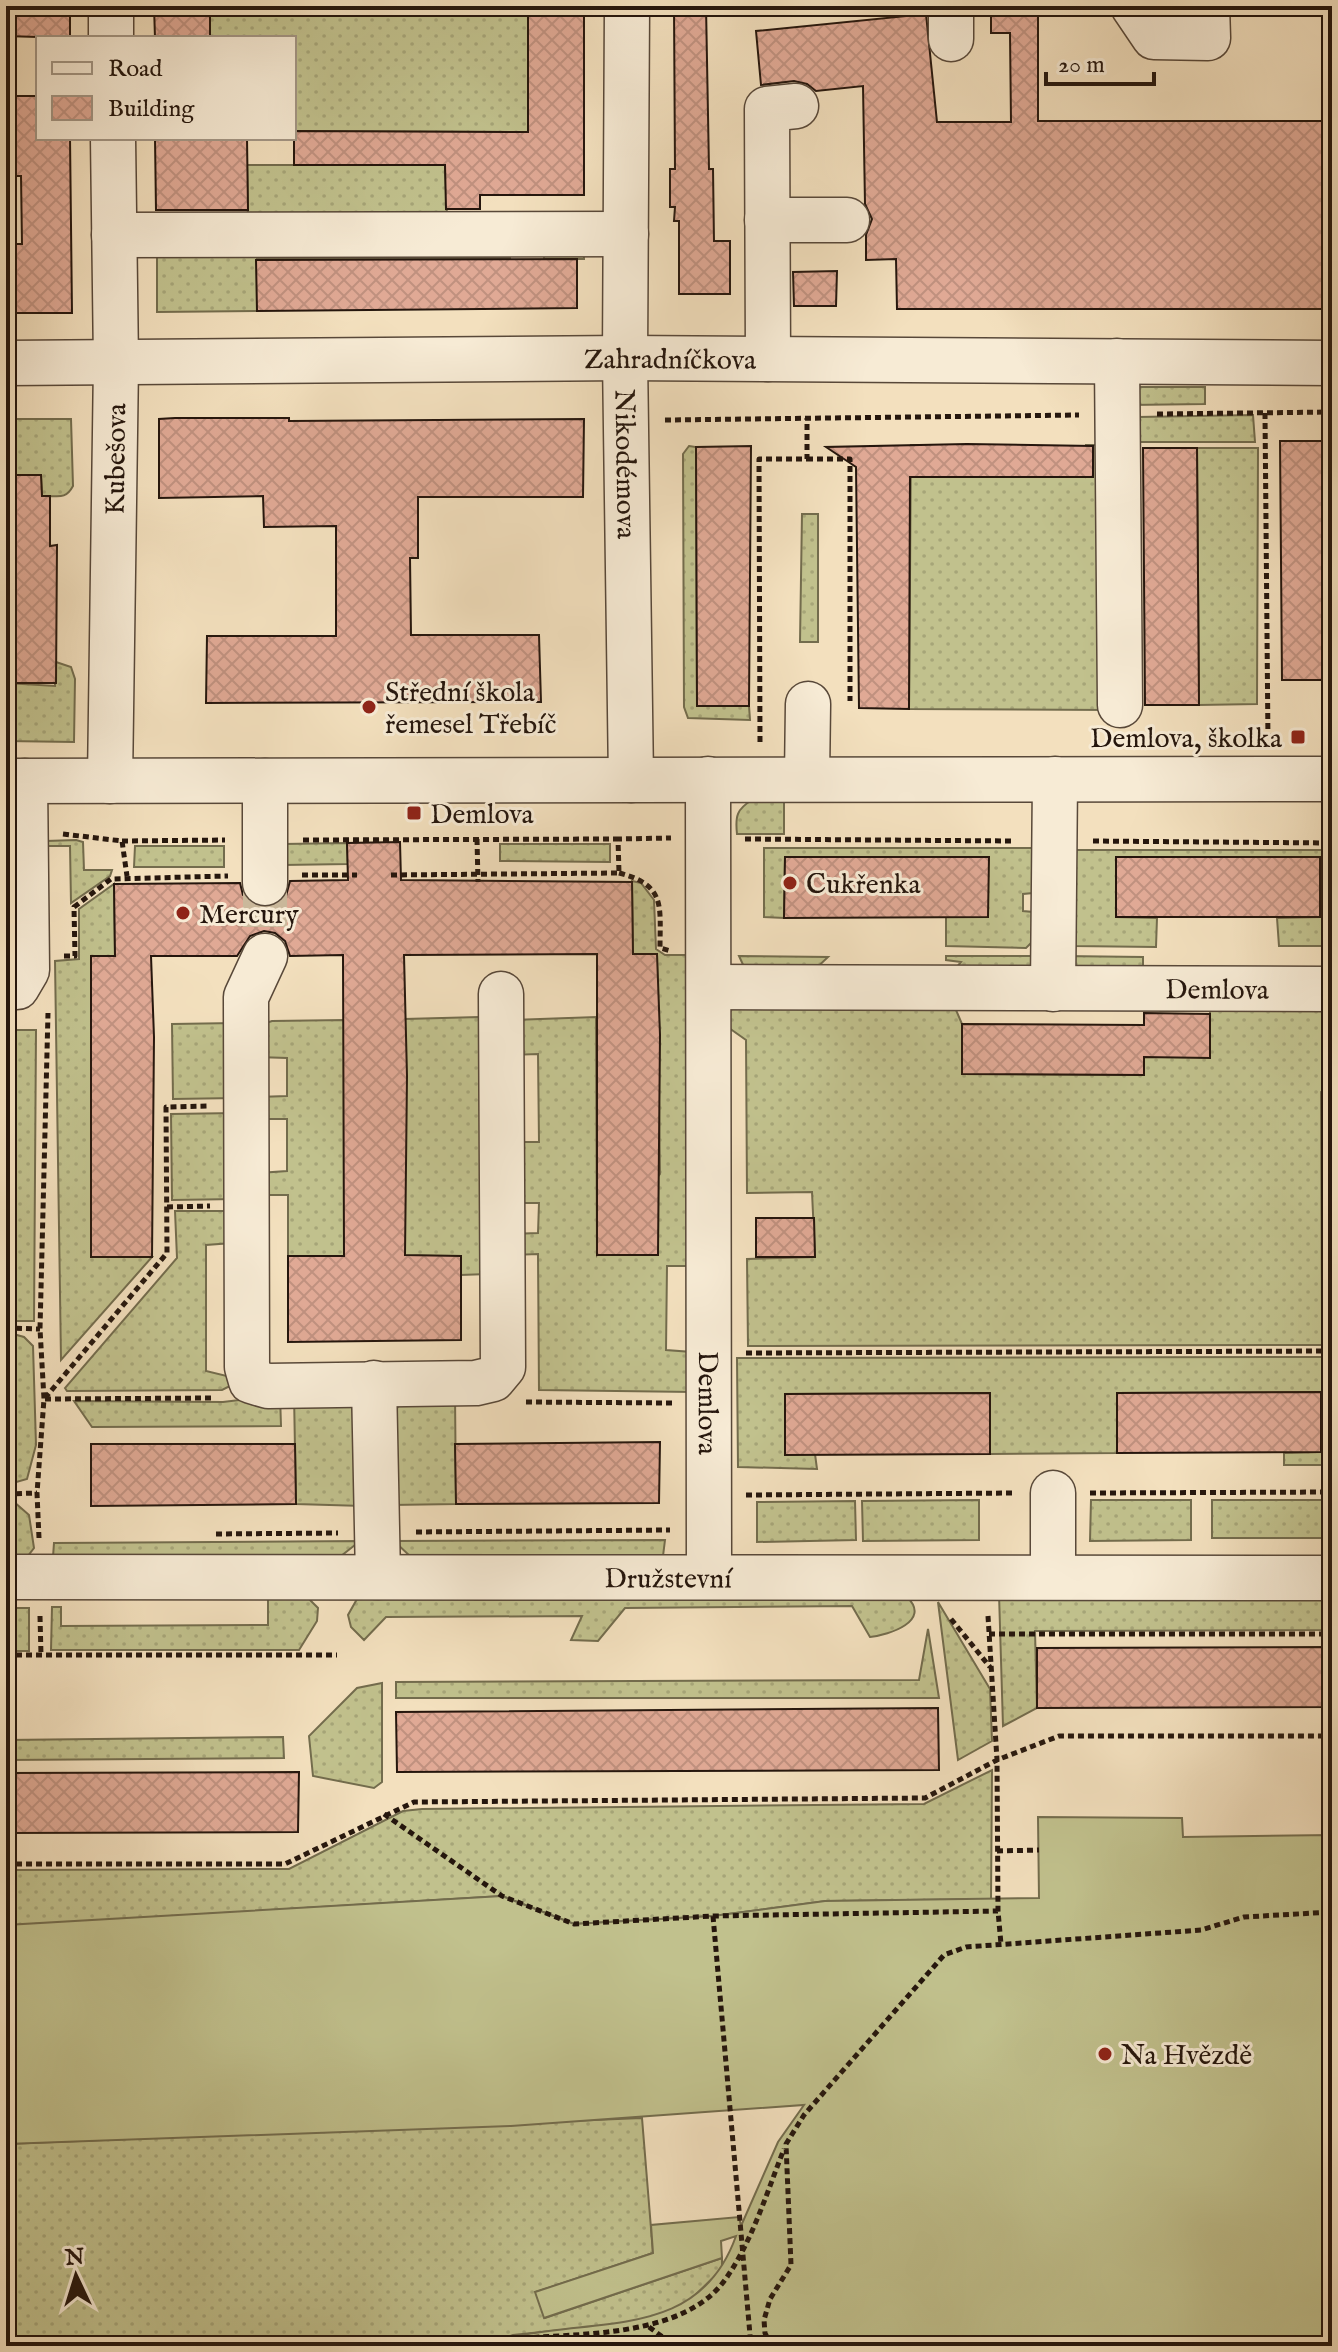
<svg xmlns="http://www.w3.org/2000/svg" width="1338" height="2352" font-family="'IM FELL English',serif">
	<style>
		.grass { fill: url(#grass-dots); stroke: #736c4d; stroke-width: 2 }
		.garden { fill: #c1c18d; stroke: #736c4d; stroke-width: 2 }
		.building { fill: url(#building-cross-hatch); stroke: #25160d; stroke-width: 2 }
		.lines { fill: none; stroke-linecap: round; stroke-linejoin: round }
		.minor-tunnel { stroke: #cab89b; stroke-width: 44; stroke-dasharray: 44 22; stroke-linecap: butt }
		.minor-casing { stroke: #584839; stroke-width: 47 }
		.path { stroke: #25160d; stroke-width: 5; stroke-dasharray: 6 4; stroke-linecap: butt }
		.minor { stroke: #f7ebd5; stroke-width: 44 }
		.poi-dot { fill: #8f2418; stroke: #f7ebd5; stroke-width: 3 }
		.labels { text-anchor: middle; stroke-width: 6; stroke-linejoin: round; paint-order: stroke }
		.street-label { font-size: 28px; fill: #25160d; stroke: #f7ebd5 }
		.poi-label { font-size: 28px; fill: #25160d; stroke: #f7ebd5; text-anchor: start }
	</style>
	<defs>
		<pattern id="grass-dots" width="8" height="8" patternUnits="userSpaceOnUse" patternTransform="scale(2)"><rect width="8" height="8" fill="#c1c18d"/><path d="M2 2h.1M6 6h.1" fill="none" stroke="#a6a578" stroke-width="1.8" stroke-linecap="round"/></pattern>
		<pattern id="building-cross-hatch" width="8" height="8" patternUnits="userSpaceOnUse" patternTransform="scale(2)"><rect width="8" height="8" fill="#e0a995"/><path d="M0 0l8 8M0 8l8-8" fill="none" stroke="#c0917f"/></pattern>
	</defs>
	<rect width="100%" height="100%" fill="#f3e0be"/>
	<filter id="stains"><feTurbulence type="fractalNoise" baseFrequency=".0025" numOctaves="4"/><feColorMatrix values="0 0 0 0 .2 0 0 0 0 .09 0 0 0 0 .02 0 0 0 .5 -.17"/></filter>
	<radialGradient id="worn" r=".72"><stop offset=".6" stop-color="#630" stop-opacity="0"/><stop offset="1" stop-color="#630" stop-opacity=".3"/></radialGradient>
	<path class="grass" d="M210 8H528V132L294 131V38H210Z
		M247 165H445L447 217H583L584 259H544V252H510V258H483L257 259V311L157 312V222H248Z
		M1130 387H1205V404L1130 405Z
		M1253 415 1255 442H1140L1138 417Z
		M6 419H71L73 486C65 501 57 495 42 496L41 475H6Z
		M911 445H947L1085 477 1086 445H1111L1110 710 909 709Z
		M689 446 696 447 697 706H749L750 720 688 718 684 707 683 454Z
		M1197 448H1258L1257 704 1199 705Z
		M802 514H818V642H800Z
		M56 662 71 667 75 679 74 742 6 741V683L55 686Z
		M752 800H784V834H737C735 816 737 809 752 800Z
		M76 840 83 842 84 870H112L110 876 71 903 70 846H46V841Z
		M347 843 348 864 283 865V844Z
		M500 844H610V862L500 861Z
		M135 846H224V867H134Z
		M764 848H1032L1033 893 1023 894V911L1033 912V941L1026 948 946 946V917H988V857H785L784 918 764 917Z
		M1072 850H1332V946H1279L1277 918 1320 917V857H1117L1116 917 1157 918 1156 947 1073 946Z
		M632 881 641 883 654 900 656 949 665 955H693V1266H667L666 1350 692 1352 693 1392 539 1390 538 1254 512 1255 511 1234 538 1233 539 1203H511V1142H539L538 1054 510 1055 513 1020 596 1017 597 1255 660 1174 657 954H633Z
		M114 884 115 956 91 957V1256L152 1257 61 1360 55 961 79 959V909Z
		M739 956 828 957 807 977 745 969Z
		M946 956H1043L1036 972 947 979 961 962 946 960Z
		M1063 956 1143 957V973L1082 979Z
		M1168 999 1332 1000V1090L1321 1092 1322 1322 1332 1325V1345L748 1346 747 1259 815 1257 812 1192 747 1193 746 1040 722 1023 737 1002 956 1010 962 1024 963 1074 1143 1075 1144 1057H1210V1011H1161Z
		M479 1017 487 1021 488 1274 460 1275 405 1256V1019Z
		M344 1020V1256H288V1195H259V1173L287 1171V1119H258V1097L287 1096V1058L257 1057 260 1025 272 1021Z
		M236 1023V1098L173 1099 172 1024Z
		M6 1030H36L34 1321H6Z
		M236 1113 237 1199 172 1200 171 1114Z
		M175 1211H231L232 1243 206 1245V1371L231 1377 234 1384 222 1390 67 1391 65 1388 177 1258Z
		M6 1332 24 1337 33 1346 36 1445 27 1479 6 1485Z
		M1332 1357V1465H1284V1453L1321 1452V1392L1117 1393V1453L990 1454 989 1393 785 1394V1454H815L817 1469 738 1467 737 1358Z
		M294 1394 353 1407 363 1506 296 1504Z
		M455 1394 456 1504 391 1505C390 1478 379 1408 410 1397 422 1393 442 1395 455 1394Z
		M280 1395 281 1426 92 1427 74 1401 223 1402Z
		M979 1500V1540L863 1541 862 1501Z
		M1091 1500H1191V1540L1090 1541Z
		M1212 1500H1322V1538H1212Z
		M6 1501H13L29 1515 34 1548 24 1561H6Z
		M855 1501 856 1540 757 1542V1502Z
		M665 1540 663 1556 412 1558 394 1541Z
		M360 1541 341 1556 53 1557 54 1543Z
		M1332 1592V1630L1035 1631 1037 1708 1003 1726 999 1594Z
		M907 1597C932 1621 889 1635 870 1637L852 1606 625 1608 598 1641 571 1640 582 1616 386 1617 364 1640 351 1627 348 1615 357 1599Z
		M268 1598 309 1599 318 1608 317 1621 299 1650H51L52 1607H61V1626L268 1625Z
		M938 1602 990 1689 992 1741 958 1760Z
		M15 1608H29V1651H6V1626L14 1625Z
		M928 1629 939 1698H396V1682L919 1680Z
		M382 1683V1782L374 1788 313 1776 309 1736 357 1688Z
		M283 1737 284 1758 6 1760V1740Z
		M992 1770 991 1899 826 1901 713 1916 574 1924 502 1896 6 1926V1870L289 1869 403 1811 422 1809 924 1804Z
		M642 2118 653 2253 536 2292 545 2318 722 2258V2269L686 2304 647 2321 513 2335 484 2346H6V2144Z"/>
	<path class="garden" d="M1038 1817 1182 1818 1183 1837 1332 1835V2346H484C575 2310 695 2352 736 2236L721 2241 722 2258 544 2318 535 2292 653 2253 651 2225 739 2217 741 2226 778 2142 804 2105 511 2126 6 2144V1925L502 1896 574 1924 713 1916 825 1901 1039 1898Z"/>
	<path class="building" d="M6 6H70V38L6 36Z
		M154 6H210V38H155Z
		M528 6H584V195H480V209H446L445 165H294V131L528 132Z
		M674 6H706L709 169H713L714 241H730V294H679V221H674L675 207H670V169H675Z
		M991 6H1038V121H1332V309H897L896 259 866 260V235L872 219 865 204 863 86 816 91 807 84 794 81 761 85 756 31 926 14 937 122H1011L1010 33H991Z
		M6 96H38V138H70L72 313H6V257H12V244H22L21 176H8L6 169Z
		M155 138H247L248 210H156Z
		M577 259V308L257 311 256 260Z
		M837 271 836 306H794L793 272Z
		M175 418H289V421L584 419 583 497H418V558H410L411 635H539L541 702 206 703 207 636H336V526L264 527 263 496 159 498V419Z
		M1280 441H1332V680H1282Z
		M967 444 1093 446V477H910L909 709 859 708 856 467 826 447Z
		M751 446 749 706H697L696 447Z
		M1143 448H1197L1199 705H1145Z
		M6 475H41L42 496H50V546L57 545 56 683H6Z
		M400 842 401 880 632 882 633 954H657L660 1035 658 1255H597V954L404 955 407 1076 405 1255 461 1256V1340L288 1342V1256H344L343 955 290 956 285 941 275 933 264 931 250 936 237 956H151L154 1037 152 1257H91V956H115L114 884 240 883 243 895 252 904 266 908 277 905 286 896 290 881 348 880 347 843Z
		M785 857H989L988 917 784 918Z
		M1116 857H1320V917H1116Z
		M1144 1013 1210 1014V1058L1144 1057V1075L962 1074V1024L1144 1025Z
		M756 1218H814L815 1257H756Z
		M1321 1392V1452L1117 1453V1393Z
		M990 1393V1454L785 1455V1394Z
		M660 1442 659 1503 456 1504 455 1444Z
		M91 1444H295L296 1504 91 1506Z
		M1332 1647V1707L1037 1708V1648Z
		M938 1708 939 1770 397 1772 396 1712Z
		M299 1772 298 1832 6 1833V1773Z"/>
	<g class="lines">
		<path class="minor-tunnel" d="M265 883V956"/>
		<g class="minor-casing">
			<g id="minor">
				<path d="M111 6V38"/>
				<path id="s1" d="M627 6 625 358 631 780"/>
				<path d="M951 6V39"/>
				<path d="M1133 6 1154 37 1208 38 1207 6"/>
				<path d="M767 220H847"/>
				<path d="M114 235 626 234"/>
				<path d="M768 359 767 109 796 106"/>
				<path d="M1117 361 1120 705"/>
				<path id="s2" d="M6 363 625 358 1332 363"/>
				<path d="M807 778 808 704"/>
				<path id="s3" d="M708 779 709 1577"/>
				<path d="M6 781 1332 779"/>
				<path id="s4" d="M110 781 116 363 113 138"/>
				<path d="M265 781V883"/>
				<path d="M265 956 246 997 247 1367 251 1381 268 1386 476 1383 493 1379 503 1367 501 994"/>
				<path d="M6 987H17L27 970 25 781"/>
				<path id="s5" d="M709 987 1332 989"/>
				<path d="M1053 989 1055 779"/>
				<path d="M374 1383 378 1577"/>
				<path id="s6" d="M6 1577 1332 1578"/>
				<path d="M1053 1577V1493"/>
			</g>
		</g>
		<path class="path" d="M1265 413 1268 742
			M1157 414 1332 412
			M665 420 1079 415
			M807 459H850V701
			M760 742 759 459H807V418
			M63 834 122 841 127 876
			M477 839 478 882
			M745 839 1015 841
			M303 840 618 839
			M122 841 225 840
			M1093 841 1332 843
			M619 873C666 885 660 906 660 948L671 951
			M302 875H357
			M391 875 619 873 618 839 671 838
			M64 956H75L74 907 111 879 228 876
			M167 1207 210 1206
			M6 1328 40 1329
			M746 1353 1332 1351
			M45 1398 167 1253 166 1107 208 1106
			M45 1399 215 1398
			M526 1402 672 1403
			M1090 1493 1332 1492
			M6 1494 37 1493
			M746 1495 1016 1493
			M416 1532 670 1530
			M216 1534 338 1533
			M39 1538 37 1493 44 1399 40 1329 48 1013
			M40 1616 41 1655
			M988 1616 997 1760 998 1911
			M951 1619 990 1667
			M989 1634H1332
			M6 1655H337
			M384 1814 502 1896 574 1924 713 1916 998 1911 1001 1944
			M997 1851 1039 1850
			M6 1864H285L414 1802 925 1798 997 1760 1059 1736H1332
			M713 1916 751 2346
			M649 2327 675 2346
			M495 2346 511 2339C577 2333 686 2339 727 2277 753 2239 767 2192 784 2149
			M771 2346 765 2333 764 2320 770 2299 791 2265 786 2144 804 2115 944 1955 966 1947 1201 1930 1244 1917 1332 1912"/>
		<use href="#minor" class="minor"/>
	</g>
	<g class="poi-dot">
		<circle cx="369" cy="707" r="8"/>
		<rect x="1290" y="729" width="16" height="16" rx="4"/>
		<rect x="406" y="805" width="16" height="16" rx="4"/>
		<circle cx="790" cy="883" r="8"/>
		<circle cx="183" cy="913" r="8"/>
		<circle cx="1105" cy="2054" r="8"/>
	</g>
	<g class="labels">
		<g class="street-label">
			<text dy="10" stroke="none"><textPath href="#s2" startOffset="664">Zahradníčkova</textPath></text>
			<text dy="10" stroke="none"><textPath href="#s4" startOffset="322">Kubešova</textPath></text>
			<text dy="10" stroke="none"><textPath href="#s1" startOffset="458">Nikodémova</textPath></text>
			<text dy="10" stroke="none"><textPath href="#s5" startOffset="508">Demlova</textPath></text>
			<text dy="10" stroke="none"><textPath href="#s3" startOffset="624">Demlova</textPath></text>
			<text dy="10" stroke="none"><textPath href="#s6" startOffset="662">Družstevní</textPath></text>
		</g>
		<g class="poi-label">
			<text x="385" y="701">Střední škola<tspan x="385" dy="32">řemesel Třebíč</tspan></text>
			<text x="1282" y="747" text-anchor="end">Demlova, školka</text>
			<text x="430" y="823">Demlova</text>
			<text x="806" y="893">Cukřenka</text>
			<text x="199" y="923">Mercury</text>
			<text x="1121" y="2064">Na Hvězdě</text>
		</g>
	</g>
	<rect width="1338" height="2352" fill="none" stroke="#f3e0be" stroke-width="32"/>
	<rect x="8" y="8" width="1322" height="2336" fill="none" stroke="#25160d" stroke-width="4"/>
	<rect x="16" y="16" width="1306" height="2320" fill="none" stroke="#25160d" stroke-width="2"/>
	<rect x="36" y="36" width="260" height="104" fill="#f7ebd5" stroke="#a39685" stroke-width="2"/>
	<rect x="52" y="62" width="40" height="12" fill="#f7ebd5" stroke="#a39685" stroke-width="2"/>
	<text x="108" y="76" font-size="24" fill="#25160d">Road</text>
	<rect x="52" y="96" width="40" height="24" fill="url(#building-cross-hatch)" stroke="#a39685" stroke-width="2"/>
	<text x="108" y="116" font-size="24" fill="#25160d">Building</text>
	<g transform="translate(76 2276) rotate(356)" stroke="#f7ebd5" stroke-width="6" paint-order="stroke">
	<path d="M0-6L14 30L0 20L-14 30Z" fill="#25160d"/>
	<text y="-12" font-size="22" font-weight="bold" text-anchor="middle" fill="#25160d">N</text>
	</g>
	<path d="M1046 72v12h108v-12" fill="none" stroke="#25160d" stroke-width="4"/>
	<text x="1058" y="72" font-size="24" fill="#25160d" stroke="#f7ebd5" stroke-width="6" paint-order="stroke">20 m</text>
	<rect width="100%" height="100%" filter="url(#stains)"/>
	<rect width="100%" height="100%" fill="url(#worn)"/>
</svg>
